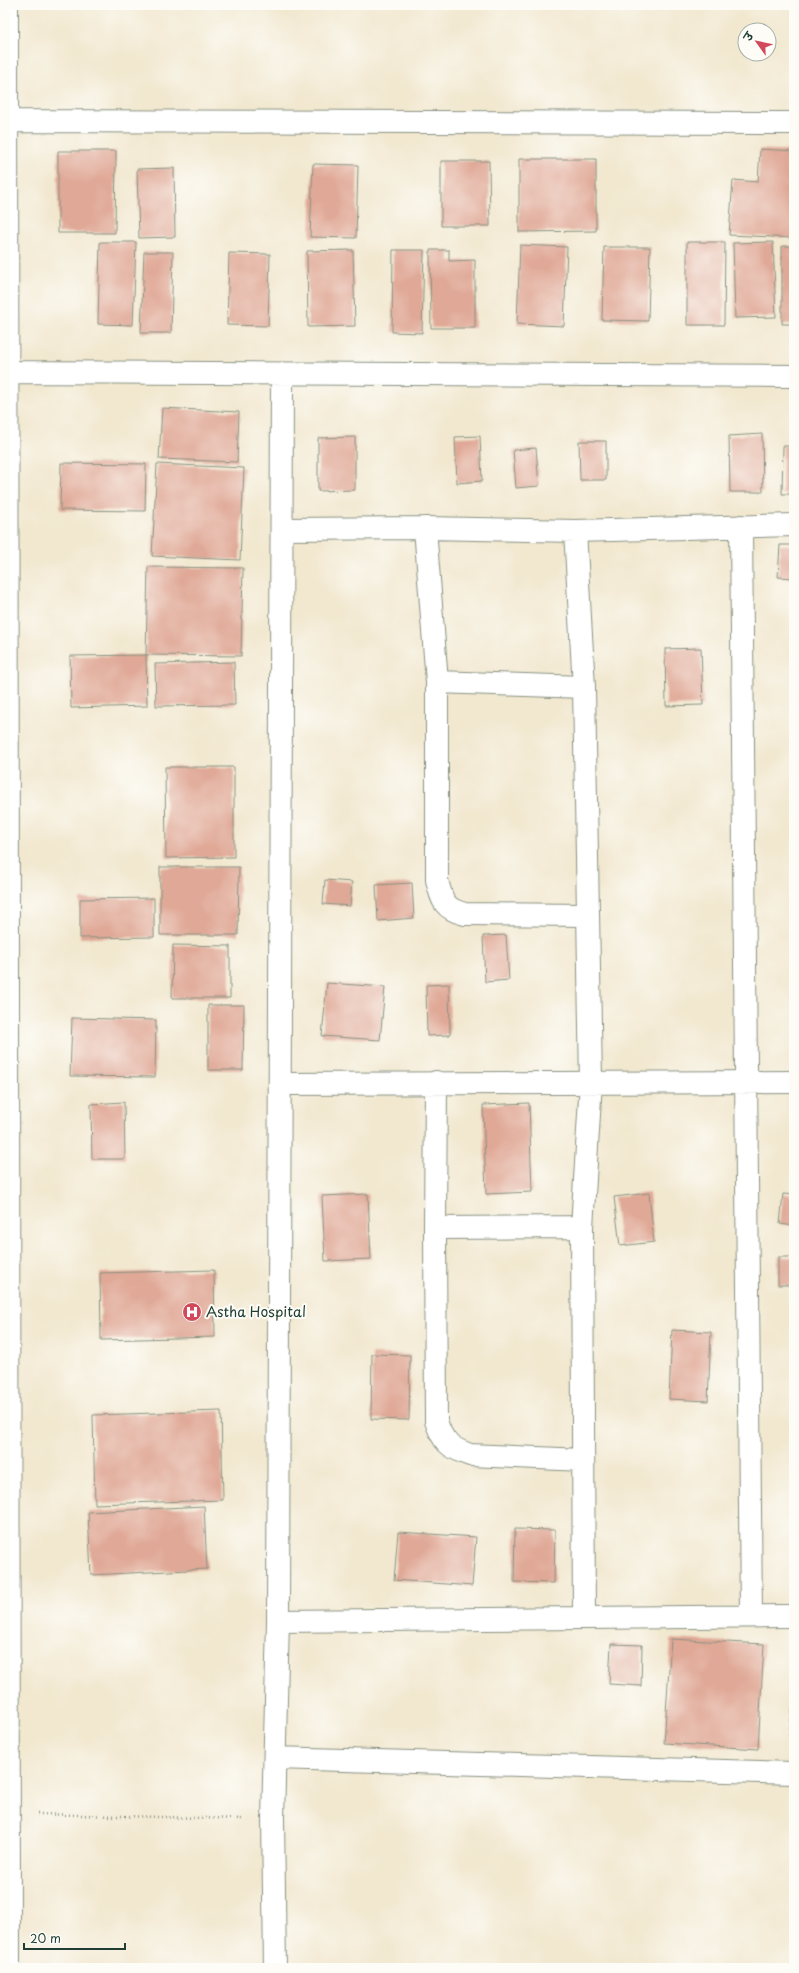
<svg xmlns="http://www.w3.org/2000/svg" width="799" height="1973" font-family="'Playpen Sans','Playpen Sans Deva',sans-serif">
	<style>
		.building { fill: #e0a896 }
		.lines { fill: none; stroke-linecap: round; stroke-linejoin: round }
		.minor-casing { stroke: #889282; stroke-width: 24 }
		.path { stroke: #889282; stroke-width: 2.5; stroke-dasharray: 1 3; stroke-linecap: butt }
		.minor { stroke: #fff; stroke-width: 22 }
		.labels { text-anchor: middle; stroke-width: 4; stroke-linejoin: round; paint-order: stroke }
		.poi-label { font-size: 14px; fill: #1f3d34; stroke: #fdfcf7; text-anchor: start }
	</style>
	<rect width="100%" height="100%" fill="#fdfcf7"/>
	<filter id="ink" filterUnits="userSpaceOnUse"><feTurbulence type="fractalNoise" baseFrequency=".025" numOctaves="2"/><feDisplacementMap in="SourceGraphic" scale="8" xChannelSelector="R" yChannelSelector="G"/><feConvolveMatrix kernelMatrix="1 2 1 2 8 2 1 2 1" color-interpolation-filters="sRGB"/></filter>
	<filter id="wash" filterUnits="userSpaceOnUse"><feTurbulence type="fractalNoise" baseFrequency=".012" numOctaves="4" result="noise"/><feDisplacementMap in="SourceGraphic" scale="16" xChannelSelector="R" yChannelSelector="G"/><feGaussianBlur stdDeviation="0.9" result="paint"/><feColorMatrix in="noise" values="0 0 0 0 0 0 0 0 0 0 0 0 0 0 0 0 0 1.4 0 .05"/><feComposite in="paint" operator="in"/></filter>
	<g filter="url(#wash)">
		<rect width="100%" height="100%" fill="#f2e8d0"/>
		<g id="blocks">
			<path class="building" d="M760 149 794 151V238L729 235 733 180 758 182Z
				M58 151H116L115 233H58Z
				M519 159H596V231L519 232Z
				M441 161H489L490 226H441Z
				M313 164 358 165 356 238 310 237Z
				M174 168 175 237 139 238 137 169Z
				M100 242H136L133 325 98 324Z
				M687 242H725L724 325H687Z
				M773 242 776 317 735 318 733 243Z
				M520 245 567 247 564 326 517 324Z
				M782 246H794V324H782Z
				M604 247H650L648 321 602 320Z
				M353 250 355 326 308 327 307 251Z
				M393 250H424L422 333 392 332Z
				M430 250H449V261L475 260V328H431Z
				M144 252H173L171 333H141Z
				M229 253 270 254 268 326 227 325Z
				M162 408 239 412 237 462 159 459Z
				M762 434 763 492H730L729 436Z
				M480 436 482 481 457 483 455 437Z
				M355 437V490L318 491V438Z
				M579 441H606V480H580Z
				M783 446H794V494H782Z
				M536 448 539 486 516 488 513 450Z
				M61 463 146 464 145 511 60 510Z
				M157 464 244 468 240 560 152 556Z
				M780 545H794V578L778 577Z
				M148 567 243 568 241 656 146 655Z
				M701 648 703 705 666 706 665 649Z
				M146 655 147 706 71 708 70 656Z
				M234 662 235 705 156 706 155 664Z
				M165 767H234V857L166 858Z
				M160 867H239L238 935H160Z
				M325 880 352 882 350 906 323 904Z
				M412 883 414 918 378 921 376 885Z
				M154 898V937L80 938V899Z
				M506 935 509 980 485 982 483 936Z
				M173 945 230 946V998H172Z
				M327 983 385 987 380 1040 322 1036Z
				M449 984 450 1035 427 1036 426 985Z
				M208 1005H244L243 1070H208Z
				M72 1018 156 1020 155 1077 70 1076Z
				M124 1102 125 1159H92L91 1104Z
				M529 1103 532 1192 486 1194 483 1105Z
				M649 1193 654 1242 620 1246 614 1197Z
				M368 1194 371 1259 325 1261 322 1196Z
				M783 1194 794 1195V1226L780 1224Z
				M778 1257H794V1285H778Z
				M214 1270 215 1337 101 1340 100 1273Z
				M672 1330 711 1332 708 1401 669 1399Z
				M372 1354 410 1355 409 1420 371 1419Z
				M221 1411 223 1500 95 1504 93 1415Z
				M204 1506 207 1569 91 1575 88 1512Z
				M515 1529 555 1530 554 1583 514 1582Z
				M398 1532 476 1537 472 1586 394 1580Z
				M671 1639 764 1644 758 1749 664 1743Z
				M611 1644 642 1645 641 1686 609 1684Z
				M793 1701H794V1737L789 1736Z"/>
		</g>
	</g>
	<g filter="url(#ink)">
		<use href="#blocks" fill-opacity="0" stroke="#889282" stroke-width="1"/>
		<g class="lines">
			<g class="minor-casing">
				<path id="minor" d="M7 5 9 1968
					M5 121 794 123
					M5 372 794 376
					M741 526 751 1616
					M425 528 437 682V880C442 901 444 909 465 914L588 915
					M282 529 425 528 575 531 794 525
					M575 531 584 687
					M437 682 584 687 591 1082 582 1227
					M436 1082 435 1228 436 1421C443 1442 448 1447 470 1455L583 1460
					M280 1084 794 1082
					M435 1228 582 1227 584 1618
					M278 1621 794 1616
					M275 1758 794 1773
					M275 1968 273 1819 278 1621 282 374"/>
			</g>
			<path class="path" d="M37 1814 244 1819"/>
			<use href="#minor" class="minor"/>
		</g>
	</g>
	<defs>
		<g id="hospital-disc" transform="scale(1)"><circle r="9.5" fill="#d1495b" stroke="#fdfcf7"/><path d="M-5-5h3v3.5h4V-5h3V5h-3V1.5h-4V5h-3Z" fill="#fff"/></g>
	</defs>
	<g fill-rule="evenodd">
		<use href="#hospital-disc" x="192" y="1312"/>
	</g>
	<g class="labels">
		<g class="poi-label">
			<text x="206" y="1317">Astha Hospital</text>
		</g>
	</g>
	<rect width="799" height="1973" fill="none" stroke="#fdfcf7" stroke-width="20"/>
	<g transform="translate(757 42) rotate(303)"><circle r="19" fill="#fdfcf7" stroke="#a4b0a9"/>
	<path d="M0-3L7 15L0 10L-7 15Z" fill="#d1495b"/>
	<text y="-6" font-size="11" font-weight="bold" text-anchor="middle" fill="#1f3d34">उ</text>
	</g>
	<path d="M24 1943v6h101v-6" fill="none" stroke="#1f3d34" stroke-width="2"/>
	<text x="30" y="1943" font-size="12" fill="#1f3d34" stroke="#fdfcf7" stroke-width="3" paint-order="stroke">20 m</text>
</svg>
